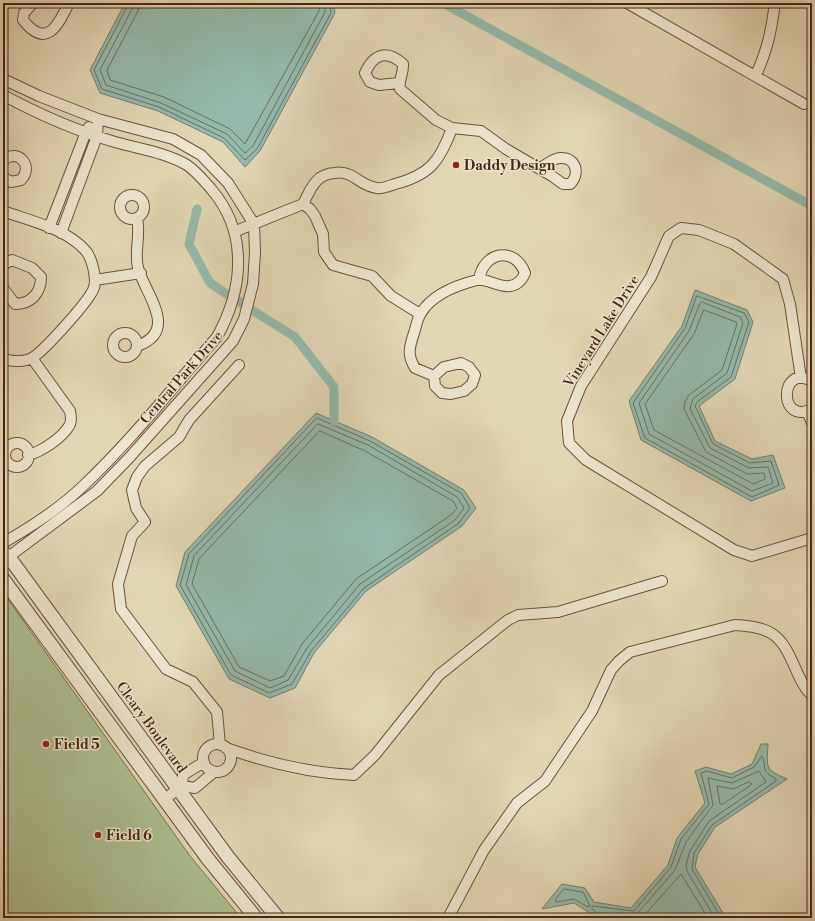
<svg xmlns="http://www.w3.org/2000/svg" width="815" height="921" font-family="'Libre Bodoni',serif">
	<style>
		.green { fill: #adbf92; stroke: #7a7254 }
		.water { fill: #95baac; stroke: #767e70 }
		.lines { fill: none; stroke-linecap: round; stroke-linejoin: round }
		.shore { stroke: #6e6f61; stroke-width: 1 }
		.canal { stroke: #95baac; stroke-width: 9 }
		.minor-casing { stroke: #6e513e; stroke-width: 12 }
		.tertiary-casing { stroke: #6e513e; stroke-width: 15 }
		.minor { stroke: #ece5cf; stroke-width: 10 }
		.tertiary { stroke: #ece5cf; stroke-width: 13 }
		.poi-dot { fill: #8f2418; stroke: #ece5cf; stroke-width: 1.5 }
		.labels { text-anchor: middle; stroke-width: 3; stroke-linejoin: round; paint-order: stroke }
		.poi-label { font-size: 14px; font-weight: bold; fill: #482416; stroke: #ece5cf; text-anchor: start }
		.street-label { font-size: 14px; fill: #482416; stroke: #ece5cf }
	</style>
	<rect width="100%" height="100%" fill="#e2d7b5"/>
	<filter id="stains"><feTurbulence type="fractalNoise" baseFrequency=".005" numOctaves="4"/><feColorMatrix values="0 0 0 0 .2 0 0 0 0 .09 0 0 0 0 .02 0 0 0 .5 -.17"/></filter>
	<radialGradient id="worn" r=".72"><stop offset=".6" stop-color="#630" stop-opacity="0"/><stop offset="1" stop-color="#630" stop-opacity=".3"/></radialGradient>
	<path class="green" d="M3 592 190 856 241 918H3Z"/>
	<path class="water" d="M125 3H334L335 13 260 151 245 167 223 142 158 111 100 93 90 70Z
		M695 290 747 310 753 322 735 379 699 406 715 441 752 459 773 455 785 488 751 501 641 440 629 401 682 326Z
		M316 413 372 437 464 490 476 508 462 526 366 591 314 653 295 688 270 698 229 679 176 586 185 552Z
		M761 744H768C767 768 764 769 787 779L715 827 698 854 695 867 726 918H598L574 903 542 909 562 884 585 888 594 902 631 908 668 865 677 838 705 803 695 771 706 767 731 774 752 764Z"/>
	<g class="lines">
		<path class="shore" d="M129 3 94 70 102 89 159 107 224 138 245 160 257 149 331 13 330 3
			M134 3 132 9 100 70 106 85 161 103 227 134 245 153 253 146 325 12V3
			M140 3 138 11 107 70 110 80 164 97 230 129 245 144 319 11V3
			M697 296 744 313 749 322 731 377 697 402 695 406 713 444 750 463 771 461 779 485 752 497 645 438 633 403 685 328Z
			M702 302 740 317 743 323 727 373 693 399 690 409 710 448 749 468 768 467 773 483 752 491 649 434 639 403 689 331 700 303Z
			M704 310 736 322 737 324 722 370 689 395 685 402 684 409 706 452 747 474 764 473 765 479 753 484 654 430 645 404 694 334Z
			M317 418 370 441 461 493 470 508 459 523 364 588 311 651 292 684 269 693 231 675 180 585 189 554Z
			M318 424 368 445 457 497 464 508 455 520 360 584 307 648 288 680 270 688 235 671 186 585 194 556Z
			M320 431 365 451 453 501 457 508 451 515 356 579 302 644 284 676 270 681 239 667 192 584 199 559Z
			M749 782 751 783V785L723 804H720L717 786 733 789Z
			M564 889 583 892 590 906 588 907 574 899 556 902V899Z
			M600 918 598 914 592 909V906L634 911 671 867 681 839 709 804 701 773 707 771 732 778 754 767 762 756C767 767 760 771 776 779V781L712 825 694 853 692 869 721 918
			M605 918 606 913 630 917 636 915 675 870 686 842 713 805 708 778 732 783 759 771 766 782 709 821 690 851 686 865 687 871 715 918
			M642 918 681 874 708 918"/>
		<path class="canal" d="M443 3 812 206
			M197 209 189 244 210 283 228 295
			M237 300 243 304
			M252 310 295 337 334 387V421"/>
		<g class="minor-casing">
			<path id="minor" d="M33 3 24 13 23 20C47 50 58 25 69 3
				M627 3 804 104
				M756 75C768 48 771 32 775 3
				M3 79 39 96 98 119 173 139 201 155 228 183 254 224 255 253 253 284 244 319 233 341 129 458 97 491 3 561
				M399 83 379 85 370 82 365 73C374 53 387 50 403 64 404 73 398 80 400 89L436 120 452 128 481 131 506 149 552 176 563 184H570C580 175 577 157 560 158 554 158 546 165 540 168
				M3 95C38 114 77 131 115 142 139 149 164 152 187 165 197 172 204 181 212 190 249 234 243 290 217 337 173 387 131 441 82 487 59 509 31 527 3 543
				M3 161C16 147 35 165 21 180L11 182 3 177
				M120 207a12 12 0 1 1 24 0a12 12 0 1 1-24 0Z
				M303 204C311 189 315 174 335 173 340 172 345 173 350 175 360 180 364 186 377 188 382 189 389 186 395 184 430 175 440 161 452 128
				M303 204 310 209 315 216 323 234 324 252 333 265 372 276 391 296 420 314
				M3 211C30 221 65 228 85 250 92 257 98 281 93 290 87 303 44 351 32 358 25 362 10 362 3 358
				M49 228 86 132 89 127
				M236 231 303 204
				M61 233 97 136 98 119
				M3 265 12 260 32 268 41 277C41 293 31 304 15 304L3 288
				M95 280 141 273
				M113 345a12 12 0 1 1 24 0a12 12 0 1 1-24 0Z
				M137 346C180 331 145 294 138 268 134 251 141 235 137 218
				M434 376 444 367 461 363 469 367 475 375 472 384 464 391 451 394 442 393 435 386 434 376 415 368C407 355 409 348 414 333 416 327 417 319 421 313 432 295 457 285 477 280 487 278 499 288 510 286 518 285 522 280 525 273 514 245 483 252 479 280
				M801 378 790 304 783 279 734 244 699 230 681 228 669 236 651 277 581 386 567 421 569 443 586 460 734 550 752 556 812 538
				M812 381C779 363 778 426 812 409
				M807 411 812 423
				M5 455a12 12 0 1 1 24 0a12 12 0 1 1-24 0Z
				M28 455C41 452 62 438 69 426 72 422 71 416 70 411L32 358
				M203 758a14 14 0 1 1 28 0a14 14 0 1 1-28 0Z
				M220 745 217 712 193 682 166 669 121 609 118 584 132 536 145 522 136 508 132 490 137 477 145 466 179 437 189 420 239 365
				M226 748C268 763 310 773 354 775L375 755 439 675 508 620 518 615 558 612 662 581
				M182 786 183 775 204 762
				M165 799 182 786 195 788 214 772
				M448 918 484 850 517 803 545 781 592 711 611 670 619 661 630 652 735 625C775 627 782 637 797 672 801 680 804 689 812 695"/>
		</g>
		<g class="tertiary-casing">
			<path id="tertiary" d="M3 552 14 564 228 857 278 918
				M3 579 208 859 256 918"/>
		</g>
		<use href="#minor" class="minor"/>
		<use href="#tertiary" class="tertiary"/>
	</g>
	<g class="poi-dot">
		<circle cx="456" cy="165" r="4"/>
		<circle cx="46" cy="744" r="4"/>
		<circle cx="98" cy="835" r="4"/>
	</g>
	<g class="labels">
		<g class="poi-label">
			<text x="464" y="170">Daddy Design</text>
			<text x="54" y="749">Field 5</text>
			<text x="106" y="840">Field 6</text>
		</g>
		<g class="street-label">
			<text transform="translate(601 331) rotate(-58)" y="5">Vineyard Lake Drive</text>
			<text transform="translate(181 377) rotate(-49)" y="5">Central Park Drive</text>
			<text transform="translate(152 727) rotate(54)" y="5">Cleary Boulevard</text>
		</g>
	</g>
	<rect width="815" height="921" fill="none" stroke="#e2d7b5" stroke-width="16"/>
	<rect x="4" y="4" width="807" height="913" fill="none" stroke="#482416" stroke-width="2"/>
	<rect x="8" y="8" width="799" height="905" fill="none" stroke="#482416"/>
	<rect width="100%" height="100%" filter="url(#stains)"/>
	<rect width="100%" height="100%" fill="url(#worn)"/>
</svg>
